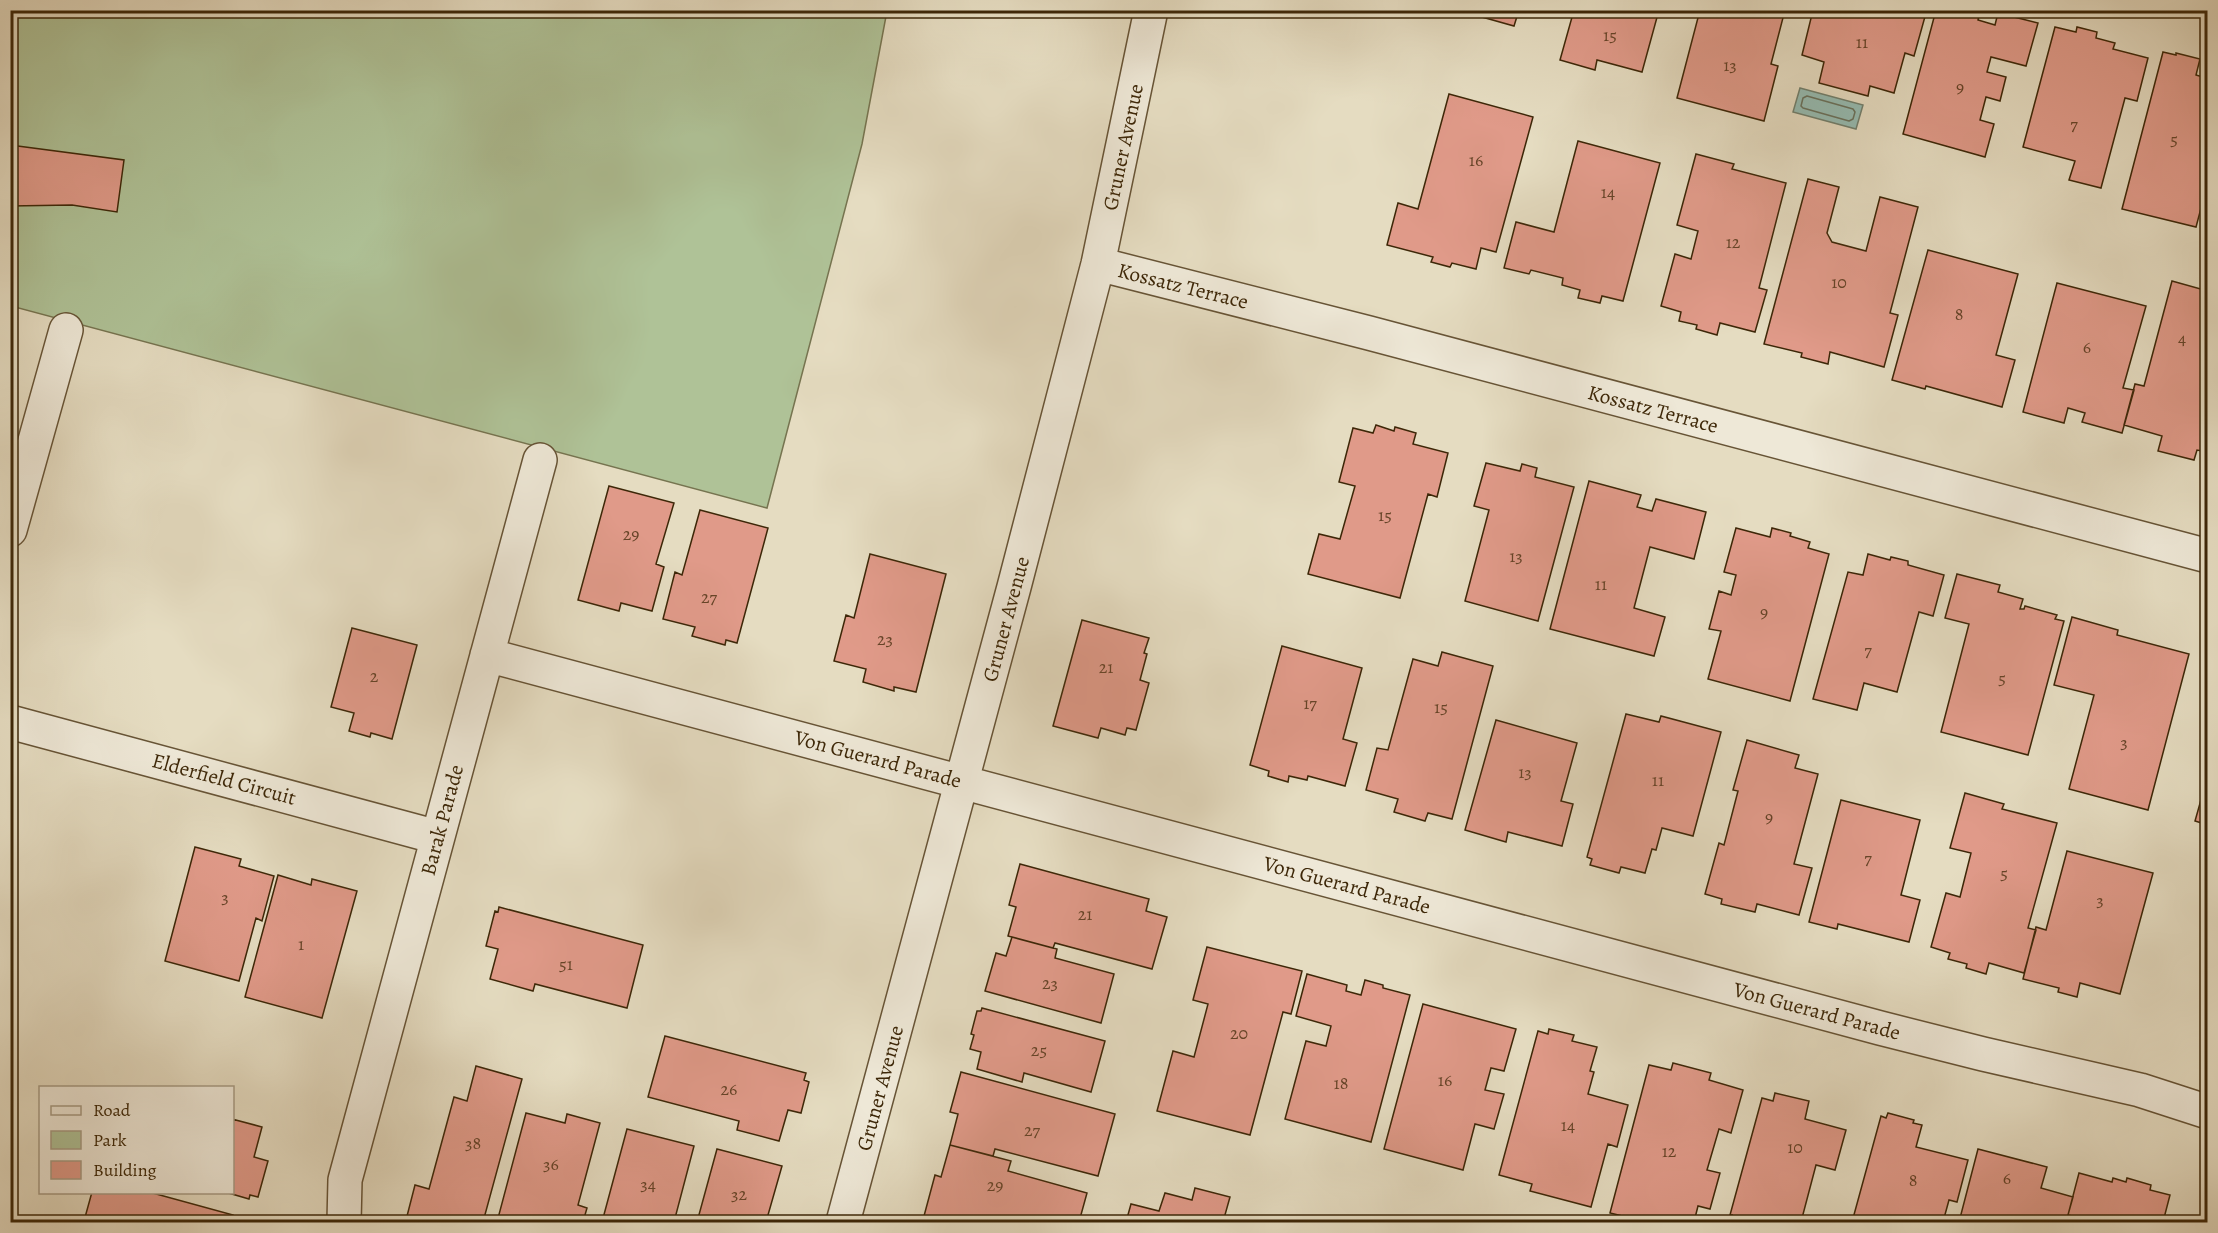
<svg xmlns="http://www.w3.org/2000/svg" width="2218" height="1233" font-family="Alegreya,serif">
	<style>
		.green { fill: #afc297; stroke: #767450; stroke-width: 1.5 }
		.water { fill: #96bcb2; stroke: #72806e; stroke-width: 1.5 }
		.lines { fill: none; stroke-linecap: round; stroke-linejoin: round }
		.shore { stroke: #6a725d; stroke-width: 1.5 }
		.building { fill: #e09a89; stroke: #3d2708; stroke-width: 1.5 }
		.street-casing { stroke: #675436; stroke-width: 36 }
		.street { stroke: #eee8d7; stroke-width: 33 }
		.labels { text-anchor: middle; stroke-width: 5; stroke-linejoin: round; paint-order: stroke }
		.number-label { font-size: 18px; fill: #664428 }
		.street-label { font-size: 21px; fill: #3d2708; stroke: #eee8d7 }
	</style>
	<rect width="100%" height="100%" fill="#e5dcc1"/>
	<filter id="stains"><feTurbulence type="fractalNoise" baseFrequency=".00333" numOctaves="4"/><feColorMatrix values="0 0 0 0 .2 0 0 0 0 .09 0 0 0 0 .02 0 0 0 .5 -.17"/></filter>
	<radialGradient id="worn" r=".72"><stop offset=".6" stop-color="#630" stop-opacity="0"/><stop offset="1" stop-color="#630" stop-opacity=".3"/></radialGradient>
	<path class="green" d="M10 11H887L862 144 767 508 11 306Z"/>
	<path class="water" d="M1800 88 1863 105 1856 129 1793 112Z"/>
	<g class="lines">
		<path class="shore" d="M1807 96 1853 109 1855 112 1853 119 1849 121 1803 108 1801 106 1803 98Z"/>
	</g>
	<path class="building" d="M1457 10H1519L1514 26Z
		M1574 10H1659L1642 72 1597 60 1595 70 1560 60Z
		M1700 10H1785L1771 64 1778 66 1764 121 1677 98Z
		M1813 10H1916L1926 13 1914 56 1905 53 1894 93 1870 86 1868 96 1819 83 1824 62 1802 55Z
		M1936 10H1978L1980 11 1978 20 1995 25 1998 13 2038 23 2026 66 1991 57 1987 72 2006 77 2000 101 1986 97 1980 120 1994 124 1985 157 1903 134Z
		M2055 27 2076 32 2077 27 2097 32 2096 38 2115 43 2113 49 2148 58 2137 101 2125 98 2101 188 2069 180 2075 161 2023 147Z
		M2163 52 2176 55V53L2200 59 2196 75 2206 78 2202 94 2208 96V182L2196 227 2122 209Z
		M1449 94 1533 117 1496 252 1481 248 1476 269 1452 263 1450 267 1431 262 1433 257 1387 245 1398 203 1418 209Z
		M1578 141 1660 163 1623 301 1602 296 1600 303 1578 298 1580 290 1562 285 1563 278 1531 270 1529 274 1504 268 1516 222 1554 232Z
		M10 145 124 160 117 212 72 205 10 206Z
		M1696 154 1734 164 1732 169 1786 183 1759 288 1767 290 1755 332 1720 323 1717 335 1696 329 1697 325 1679 321 1681 312 1661 306 1675 254 1691 259 1698 231 1677 225Z
		M1808 179 1839 187 1827 233 1832 242 1866 251 1880 197 1918 207 1890 313 1898 315 1884 367 1830 352 1828 364 1801 357 1802 353 1764 344Z
		M1928 250 2018 274 1996 355 2015 360 2002 407 1926 386 1925 389 1892 380Z
		M2172 281 2208 291V452L2197 450 2194 460 2158 451 2162 436 2124 425 2135 384 2144 386Z
		M2057 283 2146 306 2123 388 2134 390 2122 433 2082 422 2085 413 2068 408 2064 423 2023 412Z
		M1376 425 1394 431 1395 427 1416 433 1413 444 1448 453 1437 497 1428 494 1400 598 1308 574 1319 534 1340 539 1355 486 1339 482 1353 428 1373 433Z
		M1486 463 1520 471 1522 464 1537 468 1535 477 1574 487 1538 621 1465 601 1489 510 1474 506Z
		M1589 481 1641 495 1637 507 1652 511 1656 499 1706 512 1694 559 1650 547 1634 608 1665 617 1654 656 1550 629Z
		M609 486 674 503 656 564 664 567 652 611 621 603 619 611 578 600Z
		M700 510 768 528 737 643 726 640 725 645 692 636 695 627 663 619 675 572 682 575Z
		M1736 528 1770 537 1772 528 1791 533 1790 536 1810 542 1808 548 1829 554 1790 701 1708 679 1721 631 1709 629 1719 591 1731 595 1736 575 1724 572Z
		M870 554 946 574 916 692 894 687V691L863 682 866 669 834 661 846 615 854 618Z
		M1868 554 1890 560 1891 557 1908 561V565L1944 575 1933 616 1919 612 1897 692 1864 683 1857 710 1813 699 1848 572 1863 575Z
		M1957 574 2000 585 1998 592 2023 599 2020 609H2024L2025 606 2057 615 2055 619 2064 621 2028 755 1941 732 1969 624 1945 618Z
		M2072 617 2118 630 2117 635 2189 654 2148 810 2069 789 2094 695 2054 685Z
		M1082 620 1149 638 1144 653 1147 654 1140 680 1149 683 1136 730 1127 728 1125 735 1101 728 1098 738 1053 726Z
		M352 628 417 645 392 739 371 733 370 737 349 731 354 713 331 707Z
		M1282 646 1362 668 1343 739 1357 743 1345 786 1308 776 1307 780 1289 776 1288 782 1268 776 1269 771 1250 765Z
		M1442 652 1493 666 1452 819 1428 813 1425 821 1394 812 1398 799 1366 790 1377 748 1388 750 1413 659 1438 666Z
		M1626 714 1659 722 1661 716 1721 732 1693 836 1662 828 1656 850 1652 849 1645 873 1621 867 1619 873 1590 865 1592 859 1587 857Z
		M1496 720 1577 743 1561 801 1573 804 1562 846 1508 832 1506 842 1465 830Z
		M1747 740 1799 755 1795 768 1818 774 1794 864 1812 868 1799 915 1757 904 1755 912 1721 904 1722 899 1705 894 1719 843 1724 845 1738 791 1733 790Z
		M2208 775V825L2195 821Z
		M1965 793 2004 804 2002 809 2057 823 2028 928 2036 930 2024 973 1989 963 1986 974 1966 968 1967 964 1948 959 1950 953 1931 947 1946 893 1960 897 1971 853 1950 848Z
		M1841 800 1920 820 1901 895 1920 900 1909 942 1838 924 1837 929 1809 922Z
		M195 847 241 859 239 866 274 876 262 921 256 918 239 981 165 961Z
		M2067 851 2153 873 2120 994 2080 983 2077 997 2058 992 2059 988 2023 979 2036 927 2046 930Z
		M1020 864 1149 899 1146 911 1167 917 1152 969 1055 943 1053 948 1008 936 1016 907 1009 905Z
		M278 875 311 885 312 879 357 891 322 1018 245 997Z
		M499 907 643 945 627 1008 535 984 533 991 490 979 498 949 486 946 495 911 498 912Z
		M1012 937 1057 949 1055 958 1114 974 1101 1023 985 991 996 953 1006 956Z
		M1207 947 1302 971 1291 1014 1283 1012 1250 1135 1157 1111 1173 1051 1194 1057 1208 1004 1193 1000Z
		M1307 974 1347 985 1346 991 1361 995 1365 980 1383 985V988L1410 995 1371 1142 1285 1119 1306 1041 1326 1046 1331 1026 1296 1016Z
		M1423 1004 1516 1029 1504 1071 1491 1068 1485 1090 1504 1094 1494 1129 1475 1124 1463 1170 1384 1149Z
		M982 1008 1105 1041 1091 1092 1024 1073 1022 1082 977 1069 981 1052 970 1049 974 1035 971 1034 977 1011H981Z
		M2208 1017V1039L2202 1038Z
		M1549 1029 1574 1035 1572 1041 1597 1047 1590 1071 1594 1072 1588 1094 1628 1105 1617 1147 1608 1144 1591 1207 1530 1191 1532 1184 1499 1175 1538 1031 1548 1034Z
		M665 1036 806 1073 804 1080 809 1082 801 1113 788 1110 779 1141 737 1130 739 1121 648 1097Z
		M1673 1063 1711 1073 1709 1080 1743 1090 1731 1133 1719 1129 1707 1170 1720 1173 1710 1209 1698 1206 1694 1222H1647L1610 1213 1649 1065 1671 1070Z
		M476 1066 522 1079 483 1222H414L406 1220 415 1185 429 1189 454 1097 467 1101Z
		M961 1072 1115 1114 1098 1176 995 1149 993 1156 950 1145 958 1114 950 1112Z
		M1775 1093 1809 1101 1805 1119 1846 1130 1835 1170 1816 1165 1801 1222H1730L1732 1215H1730L1762 1098 1773 1101Z
		M526 1113 565 1123 567 1114 600 1123 578 1205 587 1208 583 1222H497Z
		M1888 1113 1914 1120 1913 1123 1922 1125 1916 1147 1968 1160 1957 1202 1949 1200 1943 1222H1852L1881 1116 1886 1118Z
		M232 1119 262 1127 254 1157 268 1161 258 1197 250 1195 249 1199 225 1192H232Z
		M627 1129 694 1146 674 1222H602Z
		M950 1145 1011 1161 1008 1171 1087 1193 1079 1222H949L924 1216 935 1175 941 1177Z
		M717 1149 782 1166 766 1222H697Z
		M1978 1149 2047 1167 2041 1188 2073 1197 2066 1222H1959Z
		M2079 1173 2112 1182 2113 1178 2126 1182 2127 1178 2151 1185 2150 1190 2170 1195 2163 1222H2080L2081 1218 2068 1215Z
		M1195 1188 1230 1197 1223 1222H1126L1131 1204 1159 1211 1165 1193 1192 1200Z
		M92 1192H149L233 1215 231 1222H88L84 1221Z"/>
	<g class="lines">
		<g class="street-casing">
			<path id="street" d="M1098 264 1369 333 2208 556
				M10 530 66 330
				M487 655 1880 1028 1983 1054 2140 1090 2208 1112
				M10 722 437 837
				M344 1222 345 1180 540 460
				M843 1222 1014 587 1098 264 1151 10"/>
		</g>
		<use href="#street" class="street"/>
	</g>
	<g class="labels">
		<g class="number-label">
			<text x="1610" y="41">15</text>
			<text x="1862" y="48">11</text>
			<text x="1730" y="71">13</text>
			<text x="1960" y="93">9</text>
			<text x="2074" y="130">7</text>
			<text x="2174" y="145">5</text>
			<text x="1476" y="166">16</text>
			<text x="1608" y="198">14</text>
			<text x="1733" y="248">12</text>
			<text x="1839" y="288">10</text>
			<text x="1959" y="320">8</text>
			<text x="2182" y="344">4</text>
			<text x="2087" y="353">6</text>
			<text x="1385" y="521">15</text>
			<text x="631" y="540">29</text>
			<text x="1516" y="562">13</text>
			<text x="1601" y="590">11</text>
			<text x="709" y="603">27</text>
			<text x="1764" y="618">9</text>
			<text x="885" y="645">23</text>
			<text x="1868" y="656">7</text>
			<text x="1106" y="673">21</text>
			<text x="374" y="682">2</text>
			<text x="2002" y="684">5</text>
			<text x="1310" y="709">17</text>
			<text x="1441" y="713">15</text>
			<text x="2124" y="748">3</text>
			<text x="1525" y="778">13</text>
			<text x="1658" y="786">11</text>
			<text x="1769" y="823">9</text>
			<text x="1868" y="864">7</text>
			<text x="2004" y="879">5</text>
			<text x="225" y="903">3</text>
			<text x="2100" y="906">3</text>
			<text x="1085" y="920">21</text>
			<text x="301" y="950">1</text>
			<text x="566" y="970">51</text>
			<text x="1050" y="989">23</text>
			<text x="1239" y="1039">20</text>
			<text x="1039" y="1056">25</text>
			<text x="1445" y="1086">16</text>
			<text x="1341" y="1089">18</text>
			<text x="729" y="1095">26</text>
			<text x="1568" y="1131">14</text>
			<text x="1032" y="1136">27</text>
			<text x="473" y="1149">38</text>
			<text x="1795" y="1153">10</text>
			<text x="1669" y="1157">12</text>
			<text x="551" y="1170">36</text>
			<text x="2007" y="1184">6</text>
			<text x="1913" y="1186">8</text>
			<text x="648" y="1190">34</text>
			<text x="995" y="1191">29</text>
			<text x="739" y="1200">32</text>
		</g>
		<g class="street-label">
			<text transform="translate(1123 147) rotate(-78)" y="7">Gruner Avenue</text>
			<text transform="translate(1183 286) rotate(14)" y="7">Kossatz Terrace</text>
			<text transform="translate(1653 409) rotate(15)" y="7">Kossatz Terrace</text>
			<text transform="translate(1006 619) rotate(-75)" y="7">Gruner Avenue</text>
			<text transform="translate(878 759) rotate(15)" y="7">Von Guerard Parade</text>
			<text transform="translate(224 779) rotate(15)" y="7">Elderfield Circuit</text>
			<text transform="translate(442 820) rotate(-75)" y="7">Barak Parade</text>
			<text transform="translate(1347 885) rotate(15)" y="7">Von Guerard Parade</text>
			<text transform="translate(1817 1011) rotate(15)" y="7">Von Guerard Parade</text>
			<text transform="translate(880 1088) rotate(-75)" y="7">Gruner Avenue</text>
		</g>
	</g>
	<rect width="2218" height="1233" fill="none" stroke="#e5dcc1" stroke-width="36"/>
	<rect x="12" y="12" width="2194" height="1209" fill="none" stroke="#3d2708" stroke-width="3"/>
	<rect x="18" y="18" width="2182" height="1197" fill="none" stroke="#3d2708" stroke-width="1.5"/>
	<rect x="39" y="1086" width="195" height="108" fill="#eee8d7" stroke="#a79b84" stroke-width="1.5"/>
	<rect x="51" y="1106" width="30" height="9" fill="#eee8d7" stroke="#a79b84" stroke-width="1.5"/>
	<text x="93" y="1116" font-size="18" fill="#3d2708">Road</text>
	<rect x="51" y="1131" width="30" height="18" fill="#afc297" stroke="#a79b84" stroke-width="1.5"/>
	<text x="93" y="1146" font-size="18" fill="#3d2708">Park</text>
	<rect x="51" y="1161" width="30" height="18" fill="#e09a89" stroke="#a79b84" stroke-width="1.5"/>
	<text x="93" y="1176" font-size="18" fill="#3d2708">Building</text>
	<rect width="100%" height="100%" filter="url(#stains)"/>
	<rect width="100%" height="100%" fill="url(#worn)"/>
</svg>
